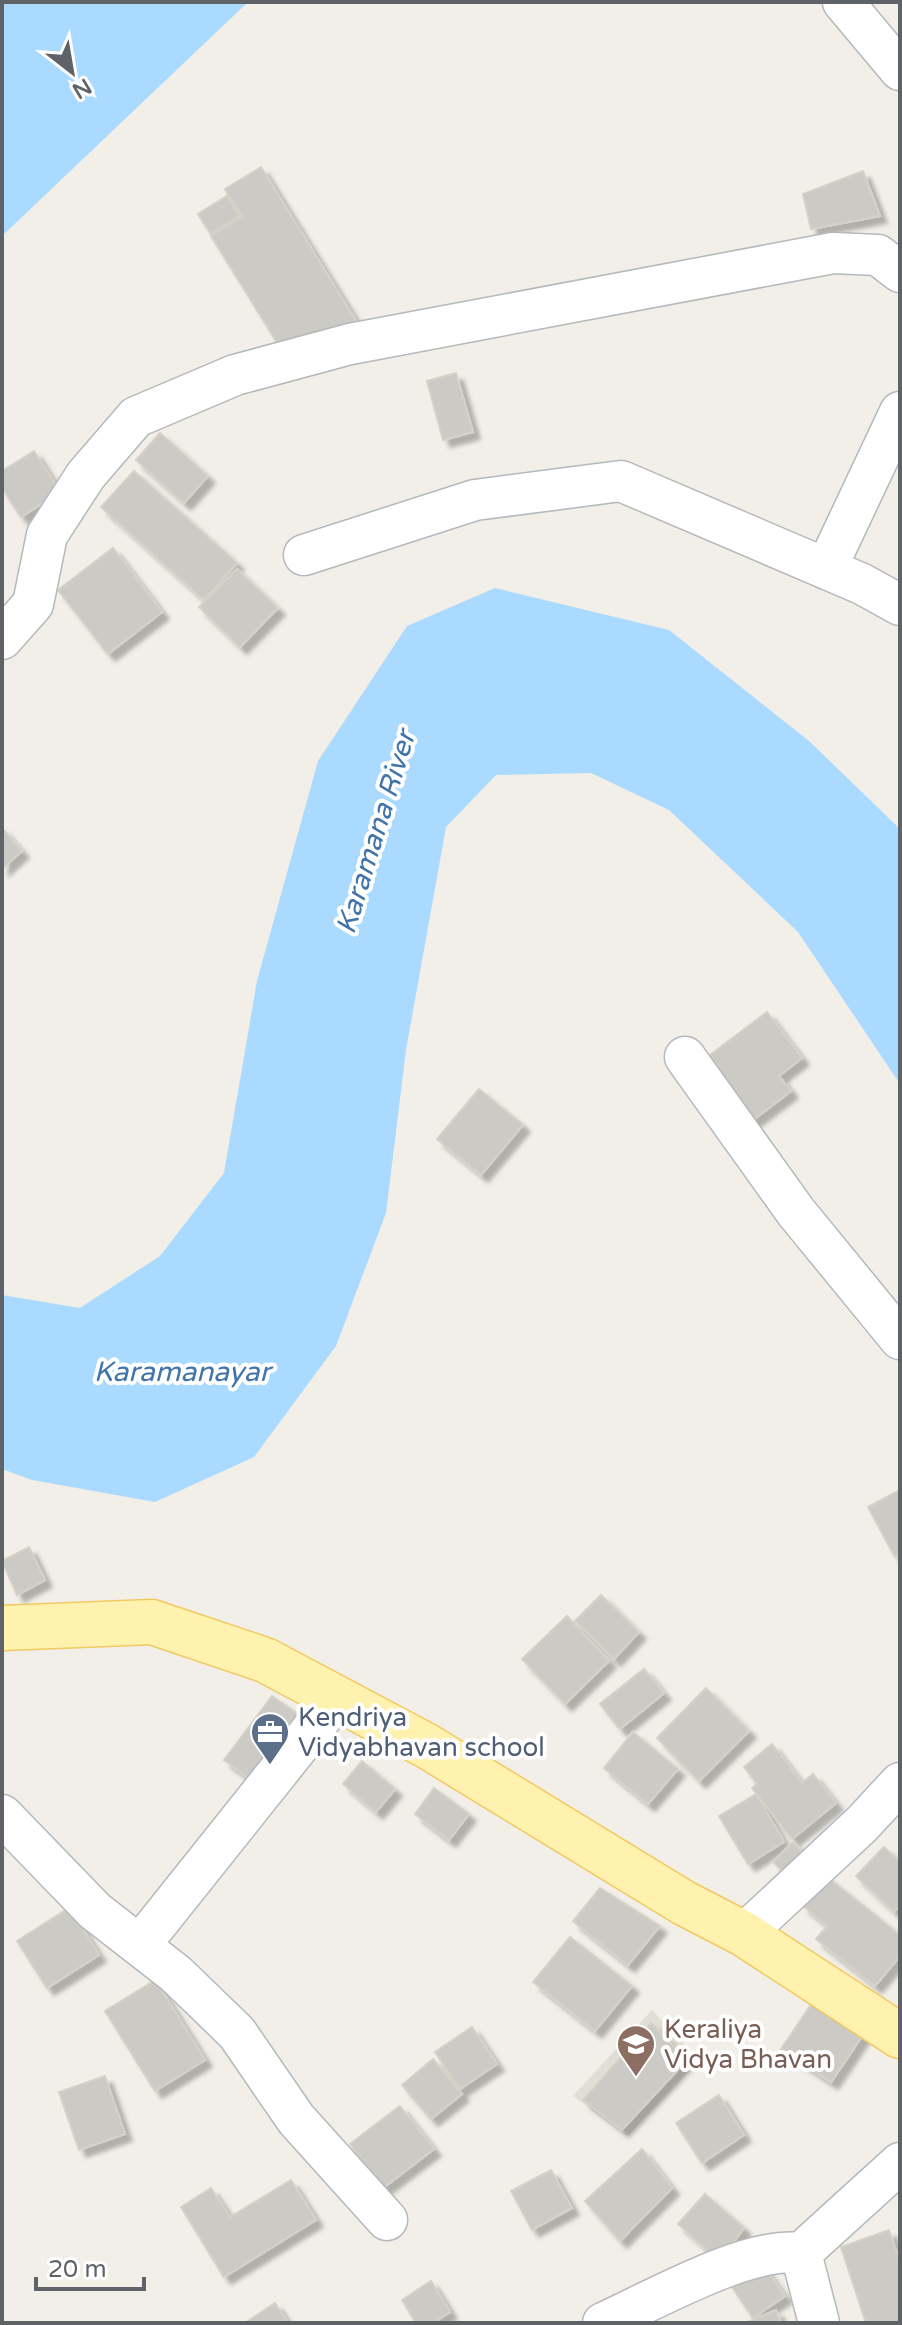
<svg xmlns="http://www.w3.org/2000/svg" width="902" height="2325" font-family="'Varela Round',sans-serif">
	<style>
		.education { fill: #e1ded6 }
		.water { fill: #aadaff }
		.building { fill: #cccac5; stroke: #d6d1c6; stroke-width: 2; filter: url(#shadow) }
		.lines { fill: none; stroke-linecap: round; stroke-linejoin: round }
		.minor-casing { stroke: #b5b8bc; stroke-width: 43 }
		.major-casing { stroke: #f2c960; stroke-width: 47 }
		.minor { stroke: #fff; stroke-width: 40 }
		.major { stroke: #fff2af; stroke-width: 44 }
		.labels { text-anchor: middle; stroke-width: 8; stroke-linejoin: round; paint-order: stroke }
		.service-label { font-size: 26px; fill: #4e5e75; stroke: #fff; text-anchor: start }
		.education-label { font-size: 26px; fill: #785e54; stroke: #fff; text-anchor: start }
		.water-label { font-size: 28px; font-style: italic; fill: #4174aa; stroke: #fff }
	</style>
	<defs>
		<filter id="shadow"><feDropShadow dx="7" dy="7" stdDeviation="2" flood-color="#0004"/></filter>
	</defs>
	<rect width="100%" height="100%" fill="#f1efe8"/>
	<path class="education" d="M652 2010 699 2060 628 2136 573 2096Z"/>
	<path class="water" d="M2 2H248L2 236Z
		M495 588 669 630 809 741 900 829V1084L798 932 669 810 591 773 496 775 446 827 406 1050 386 1213 336 1346 254 1457 155 1502 32 1480 2 1469V1295L80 1308 160 1256 224 1173 257 981 318 761 407 626Z"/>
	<path class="building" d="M261 167 356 321 289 362 211 236 242 217 225 189Z
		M863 171 880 216 811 229 803 194Z
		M227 196 239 216 211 234 198 214Z
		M456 373 473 432 443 440 427 381Z
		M160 433 208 476 184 503 136 460Z
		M34 451 60 492 21 517 2 488V471Z
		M134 471 237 563 204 600 101 507Z
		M113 548 162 612 108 654 58 590Z
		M237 569 278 608 240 647 199 607Z
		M2 828 22 851 2 869Z
		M767 1012 802 1058 779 1076 791 1091 749 1123 702 1061Z
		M479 1089 523 1125 481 1175 437 1139Z
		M900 1490V1554L895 1557 868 1507Z
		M29 1547 45 1580 17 1595 2 1561Z
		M601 1595 639 1632 614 1659 575 1621Z
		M567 1616 609 1661 565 1704 522 1659Z
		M644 1669 664 1693 620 1729 600 1704Z
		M706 1688 749 1731 699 1781 657 1738Z
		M272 1696 305 1719 257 1784 224 1760Z
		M633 1732 678 1769 648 1804 604 1768Z
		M772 1744 802 1783 813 1774 836 1803 792 1839 752 1788 757 1784 744 1767Z
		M362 1761 395 1789 376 1812 343 1784Z
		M434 1788 469 1814 449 1840 415 1814Z
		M756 1794 784 1842 748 1864 719 1816Z
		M793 1842 805 1855 786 1875 773 1862Z
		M884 1847 900 1862V1905L894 1912 856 1876Z
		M826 1876 900 1935V1956L875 1986 816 1939 827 1926 802 1905Z
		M600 1888 660 1926 628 1965 573 1921Z
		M69 1908 99 1955 47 1988 17 1941Z
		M570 1937 632 1986 595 2031 533 1982Z
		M155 1980 205 2060 155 2091 105 2011Z
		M819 1993 869 2026 831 2082 781 2049Z
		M651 2023 687 2060 622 2130 583 2100Z
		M472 2027 497 2064 460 2089 435 2052Z
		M433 2059 462 2094 431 2119 402 2085Z
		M105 2076 125 2134 79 2150 59 2092Z
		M719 2095 744 2135 702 2163 676 2123Z
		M400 2106 434 2149 383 2188 350 2144Z
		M642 2149 672 2188 620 2241 585 2201Z
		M551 2170 572 2208 532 2230 511 2191Z
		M291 2180 316 2220 224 2277 181 2207 211 2188 230 2217Z
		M705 2194 744 2228 720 2261 678 2224Z
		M889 2230 900 2262V2323H866L841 2247Z
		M763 2266 785 2296 753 2318 732 2287Z
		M431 2281 450 2312 433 2323H416L402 2300Z
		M275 2303 288 2323H245Z
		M776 2310 781 2323H745Z"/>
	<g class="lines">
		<g class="minor-casing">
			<path id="minor" d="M843 2 900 70
				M304 555 475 500 621 481 862 584 900 605
				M826 569 900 412
				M2 639 33 604 47 535 86 475 136 417 235 375 350 344 833 253 878 255 900 272
				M685 1057 796 1212 900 1339
				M2 1815 95 1911 176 1974 237 2033 296 2119 387 2220
				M744 1934 862 1824 900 1783
				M140 1945 337 1698
				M801 2253 819 2323
				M603 2323C654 2300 748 2246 801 2253L900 2163"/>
		</g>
		<g class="major-casing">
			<path id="major" d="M2 1628 152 1622 265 1660 427 1746 684 1903 744 1934 900 2036"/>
		</g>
		<use href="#minor" class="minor"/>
		<use href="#major" class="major"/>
	</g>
	<defs>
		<g id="office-pin" transform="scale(2)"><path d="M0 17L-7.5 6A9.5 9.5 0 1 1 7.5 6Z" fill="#5c6f8a" stroke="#fff"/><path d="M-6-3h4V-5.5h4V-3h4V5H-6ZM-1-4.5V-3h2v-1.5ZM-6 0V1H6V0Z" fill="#fff"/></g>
		<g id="school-pin" transform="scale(2)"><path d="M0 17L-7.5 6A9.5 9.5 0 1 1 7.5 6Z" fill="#8d6e63" stroke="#fff"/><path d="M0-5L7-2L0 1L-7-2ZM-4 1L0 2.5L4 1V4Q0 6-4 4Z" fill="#fff"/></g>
	</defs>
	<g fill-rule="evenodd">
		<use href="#office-pin" x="270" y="1732"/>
		<use href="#school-pin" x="636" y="2044"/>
	</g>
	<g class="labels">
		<g class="service-label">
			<text x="298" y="1726">Kendriya<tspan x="298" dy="30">Vidyabhavan school</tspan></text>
		</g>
		<g class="education-label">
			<text x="664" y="2038">Keraliya<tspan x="664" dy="30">Vidya Bhavan</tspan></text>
		</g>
		<g class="water-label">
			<text transform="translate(375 832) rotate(-73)" y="10">Karamana River</text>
			<text x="182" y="1381">Karamanayar</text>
		</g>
	</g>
	<rect width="902" height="2325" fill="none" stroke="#5f6368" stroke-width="8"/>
	<g transform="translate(72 72) rotate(149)" stroke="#ffffff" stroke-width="6" paint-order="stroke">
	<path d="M0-6L14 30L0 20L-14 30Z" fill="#5f6368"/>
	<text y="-12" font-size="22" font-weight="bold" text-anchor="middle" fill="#5f6368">N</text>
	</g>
	<path d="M36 2277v12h108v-12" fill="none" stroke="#5f6368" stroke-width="4"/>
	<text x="48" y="2277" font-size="24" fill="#5f6368" stroke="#ffffff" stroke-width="6" paint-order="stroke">20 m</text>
</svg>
